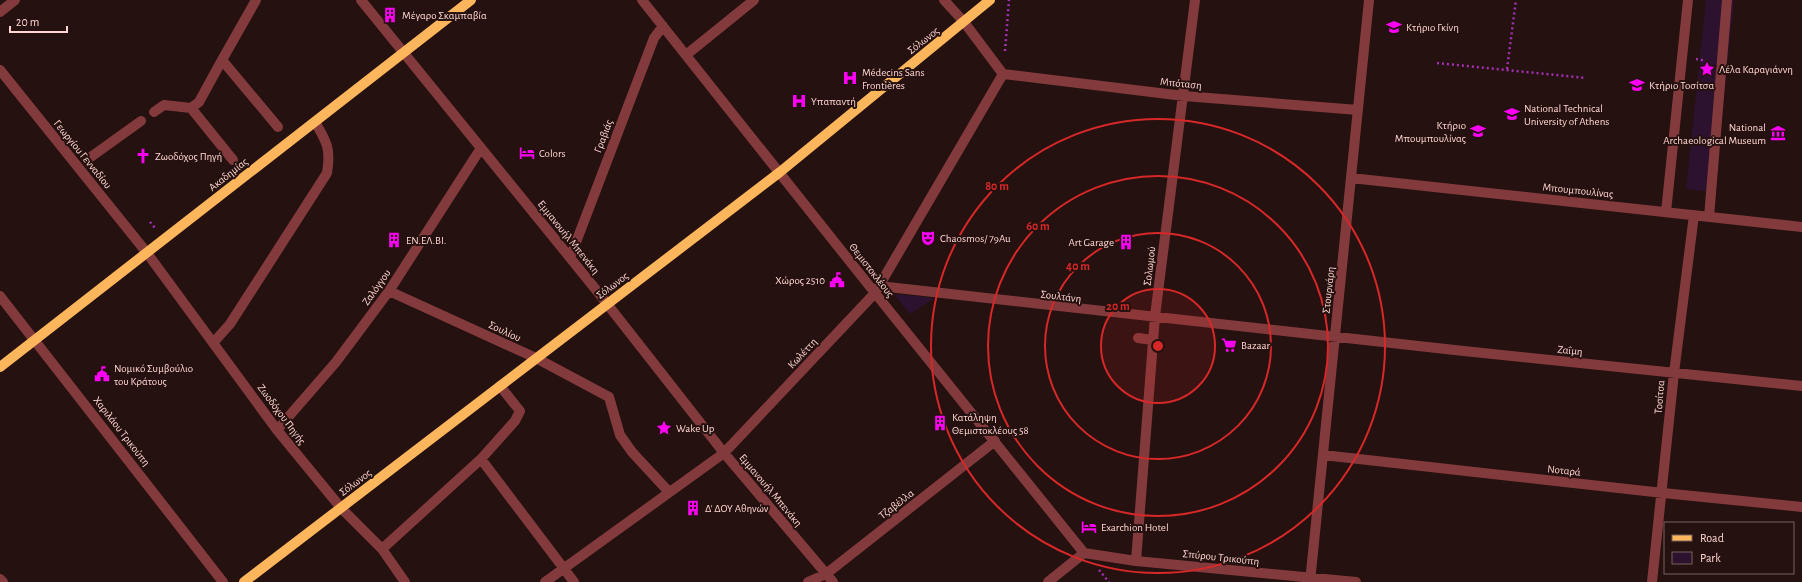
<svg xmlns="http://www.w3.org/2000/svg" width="1802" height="582" font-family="'Alegreya Sans',sans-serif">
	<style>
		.green { fill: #2c122f }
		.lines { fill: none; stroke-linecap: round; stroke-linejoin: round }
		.path { stroke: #a530b6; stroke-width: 2.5; stroke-dasharray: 2 3; stroke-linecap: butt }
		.minor { stroke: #833a3c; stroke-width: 10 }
		.major { stroke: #fdb65c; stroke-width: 10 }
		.ring { fill: none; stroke: #d62828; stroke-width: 2 }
		.labels { text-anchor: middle; stroke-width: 4; stroke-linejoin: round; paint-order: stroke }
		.poi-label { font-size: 11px; fill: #ffd6d3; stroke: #25110f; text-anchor: start }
		.street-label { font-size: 11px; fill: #ffd6d3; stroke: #25110f }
		.centre { fill: #d62828; stroke: #25110f; stroke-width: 2 }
		.ring-label { font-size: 12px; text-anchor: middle; font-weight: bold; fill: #d62828; stroke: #25110f; stroke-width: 4; stroke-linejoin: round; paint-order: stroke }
	</style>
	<rect width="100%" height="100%" fill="#25110f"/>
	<path class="green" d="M1706 0H1734L1714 192 1686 189Z
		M894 294 935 298 910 314Z"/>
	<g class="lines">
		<path class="path" d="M1005 51 1009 0
			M1696 59 1707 61
			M1437 63 1586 78
			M1507 69 1516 0
			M150 222 155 228
			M1099 570 1109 582"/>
		<path class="minor" d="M256 0 222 60 278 127
			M361 0 597 291 724 453 833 582
			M642 0 875 293 1084 553
			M944 0 964 22 1003 74
			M0 12 15 0
			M686 55 754 0
			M0 70 147 253 277 430 341 508 382 549 405 582
			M1003 74 1184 96 1358 110
			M191 108 233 160
			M154 112 164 105 191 108 199 102 222 60
			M88 159 141 121
			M1351 178 1802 227
			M1666 212 1688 0
			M1709 217 1727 0
			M570 258 654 38 663 26
			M879 286C1187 322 1494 355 1802 386
			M389 291 536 358 609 397 620 435 632 452 669 492
			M0 296 223 582
			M1138 338 1153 340
			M213 343 230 324 327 173C331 149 327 142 315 122
			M277 430 336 362 389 291 481 148
			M1323 455 1663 493 1802 507
			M481 459 574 582
			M382 549 481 459 515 421 520 411 500 386
			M1084 553 1136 561 1356 582
			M1136 561 1155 316 1195 0
			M0 579 3 582
			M545 582 724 453 875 293 1003 74
			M808 582 826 574 995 441
			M1048 582 1084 553
			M1310 582 1369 0
			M1652 582 1674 373 1694 215"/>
		<path class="major" d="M0 367 471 0
			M244 582 780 172 990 0"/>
	</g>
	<circle cx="1158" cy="346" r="57" fill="#d62828" fill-opacity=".12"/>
	<g class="ring">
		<circle cx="1158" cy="346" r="57"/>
		<circle cx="1158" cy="346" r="113"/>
		<circle cx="1158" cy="346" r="170"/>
		<circle cx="1158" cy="346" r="227"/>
	</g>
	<defs>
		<g id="building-bare" transform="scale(1.2)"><path d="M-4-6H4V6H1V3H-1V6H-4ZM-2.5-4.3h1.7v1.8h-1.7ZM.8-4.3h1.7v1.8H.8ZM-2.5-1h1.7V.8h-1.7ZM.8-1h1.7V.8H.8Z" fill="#fb03f2" stroke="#25110f" stroke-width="2.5" paint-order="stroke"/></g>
		<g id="university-bare" transform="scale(1.2)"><path d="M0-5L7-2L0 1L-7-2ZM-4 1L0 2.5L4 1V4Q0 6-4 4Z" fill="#fb03f2" stroke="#25110f" stroke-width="2.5" paint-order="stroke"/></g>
		<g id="sight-bare" transform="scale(1.2)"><path d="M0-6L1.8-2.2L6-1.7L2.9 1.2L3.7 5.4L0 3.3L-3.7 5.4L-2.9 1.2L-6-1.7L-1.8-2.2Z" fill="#fb03f2" stroke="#25110f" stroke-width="2.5" paint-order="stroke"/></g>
		<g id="hospital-bare" transform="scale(1.2)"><path d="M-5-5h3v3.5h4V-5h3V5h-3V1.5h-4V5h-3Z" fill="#fb03f2" stroke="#25110f" stroke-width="2.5" paint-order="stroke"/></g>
		<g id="museum-bare" transform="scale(1.2)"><path d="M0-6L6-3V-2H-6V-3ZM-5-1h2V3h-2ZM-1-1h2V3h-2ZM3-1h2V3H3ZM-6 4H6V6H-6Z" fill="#fb03f2" stroke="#25110f" stroke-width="2.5" paint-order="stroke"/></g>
		<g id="hotel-bare" transform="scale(1.2)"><path d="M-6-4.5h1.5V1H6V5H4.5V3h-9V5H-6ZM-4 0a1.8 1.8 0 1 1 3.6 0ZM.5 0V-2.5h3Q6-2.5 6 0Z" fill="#fb03f2" stroke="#25110f" stroke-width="2.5" paint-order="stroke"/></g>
		<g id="church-bare" transform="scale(1.2)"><path d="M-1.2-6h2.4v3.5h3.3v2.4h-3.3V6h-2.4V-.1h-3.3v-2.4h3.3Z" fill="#fb03f2" stroke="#25110f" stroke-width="2.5" paint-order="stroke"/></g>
		<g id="theatre-bare" transform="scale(1.2)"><path d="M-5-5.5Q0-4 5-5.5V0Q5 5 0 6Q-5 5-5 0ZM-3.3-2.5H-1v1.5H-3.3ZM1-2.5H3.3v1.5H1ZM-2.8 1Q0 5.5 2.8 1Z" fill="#fb03f2" stroke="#25110f" stroke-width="2.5" paint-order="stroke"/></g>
		<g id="civic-bare" transform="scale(1.2)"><path d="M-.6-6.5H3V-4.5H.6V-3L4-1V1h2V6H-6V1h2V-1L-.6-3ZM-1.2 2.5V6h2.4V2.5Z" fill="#fb03f2" stroke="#25110f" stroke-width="2.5" paint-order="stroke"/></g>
		<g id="supermarket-bare" transform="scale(1.2)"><path d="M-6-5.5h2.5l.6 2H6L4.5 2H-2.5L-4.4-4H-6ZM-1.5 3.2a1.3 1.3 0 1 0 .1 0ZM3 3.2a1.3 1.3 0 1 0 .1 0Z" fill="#fb03f2" stroke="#25110f" stroke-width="2.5" paint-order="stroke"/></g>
	</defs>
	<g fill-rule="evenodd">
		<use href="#building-bare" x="390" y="15"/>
		<use href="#university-bare" x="1394" y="27"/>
		<use href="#sight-bare" x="1707" y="69"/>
		<use href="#hospital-bare" x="850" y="78"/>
		<use href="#university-bare" x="1637" y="85"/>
		<use href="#hospital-bare" x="799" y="101"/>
		<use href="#university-bare" x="1512" y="114"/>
		<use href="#university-bare" x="1478" y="131"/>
		<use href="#museum-bare" x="1778" y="133"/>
		<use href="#hotel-bare" x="527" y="153"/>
		<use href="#church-bare" x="143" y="156"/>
		<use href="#theatre-bare" x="928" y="238"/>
		<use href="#building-bare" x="394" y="240"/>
		<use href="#building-bare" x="1126" y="242"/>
		<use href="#civic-bare" x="837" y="280"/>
		<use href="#supermarket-bare" x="1229" y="345"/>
		<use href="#civic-bare" x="102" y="374"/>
		<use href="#building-bare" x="940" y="423"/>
		<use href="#sight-bare" x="664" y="428"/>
		<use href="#building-bare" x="693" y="508"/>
		<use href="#hotel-bare" x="1089" y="527"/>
	</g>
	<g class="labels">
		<g class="poi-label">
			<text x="402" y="19">Μέγαρο Σκαμπαβία</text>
			<text x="1406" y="31">Κτήριο Γκίνη</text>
			<text x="1719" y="73">Λέλα Καραγιάννη</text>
			<text x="862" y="76">Médecins Sans<tspan x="862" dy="13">Frontières</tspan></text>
			<text x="1649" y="89">Κτήριο Τοσίτσα</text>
			<text x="811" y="105">Υπαπαντή</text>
			<text x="1524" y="112">National Technical<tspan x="1524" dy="13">University of Athens</tspan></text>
			<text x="1466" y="129" text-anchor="end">Κτήριο<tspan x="1466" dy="13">Μπουμπουλίνας</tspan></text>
			<text x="1766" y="131" text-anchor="end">National<tspan x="1766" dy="13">Archaeological Museum</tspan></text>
			<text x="539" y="157">Colors</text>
			<text x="155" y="160">Ζωοδόχος Πηγή</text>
			<text x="940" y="242">Chaosmos/ 79Au</text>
			<text x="406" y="244">ΕΝ.ΕΛ.ΒΙ.</text>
			<text x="1114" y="246" text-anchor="end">Art Garage</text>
			<text x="825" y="284" text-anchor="end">Χώρος 2510</text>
			<text x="1241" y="349">Bazaar</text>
			<text x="114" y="372">Νομικό Συμβούλιο<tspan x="114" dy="13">του Κράτους</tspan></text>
			<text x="952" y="421">Κατάληψη<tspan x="952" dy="13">Θεμιστοκλέους 58</tspan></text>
			<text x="676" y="432">Wake Up</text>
			<text x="705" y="512">Δ' ΔΟΥ Αθηνών</text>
			<text x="1101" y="531">Exarchion Hotel</text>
		</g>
		<g class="street-label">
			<text transform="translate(923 40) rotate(-38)" y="4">Σόλωνος</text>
			<text transform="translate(1181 83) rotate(6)" y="4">Μπόταση</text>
			<text transform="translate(603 136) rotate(-69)" y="4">Γραβιάς</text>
			<text transform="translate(83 154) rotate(51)" y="4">Γεωργίου Γενναδίου</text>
			<text transform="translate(228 174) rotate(-38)" y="4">Ακαδημίας</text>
			<text transform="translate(1578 190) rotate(6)" y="4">Μπουμπουλίνας</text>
			<text transform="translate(569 237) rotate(51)" y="4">Εμμανουήλ Μπενάκη</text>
			<text transform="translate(1149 266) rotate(-83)" y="4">Σολωμού</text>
			<text transform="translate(872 270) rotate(52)" y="4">Θεμιστοκλέους</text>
			<text transform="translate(612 285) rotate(-37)" y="4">Σόλωνος</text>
			<text transform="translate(376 287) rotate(-55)" y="4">Ζαλόγγου</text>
			<text transform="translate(1328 290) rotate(-84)" y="4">Στουρνάρη</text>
			<text transform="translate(1061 296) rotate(7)" y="4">Σουλτάνη</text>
			<text transform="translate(505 331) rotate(25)" y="4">Σουλίου</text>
			<text transform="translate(1570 350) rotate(6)" y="4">Ζαΐμη</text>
			<text transform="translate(802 353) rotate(-47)" y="4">Κωλέττη</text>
			<text transform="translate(1659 397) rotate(-85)" y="4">Τοσίτσα</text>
			<text transform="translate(282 414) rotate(53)" y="4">Ζωοδόχου Πηγής</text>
			<text transform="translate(122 431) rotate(52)" y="4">Χαριλάου Τρικούπη</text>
			<text transform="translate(1564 470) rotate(6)" y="4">Νοταρά</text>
			<text transform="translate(355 482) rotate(-37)" y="4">Σόλωνος</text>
			<text transform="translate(771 490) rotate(50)" y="4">Εμμανουήλ Μπενάκη</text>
			<text transform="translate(896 504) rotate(-38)" y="4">Τζαβέλλα</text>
			<text transform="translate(1221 557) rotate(6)" y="4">Σπύρου Τρικούπη</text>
		</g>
	</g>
	<circle cx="1158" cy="346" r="6" class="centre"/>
	<g class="ring-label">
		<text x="997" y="190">80 m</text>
		<text x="1038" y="230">60 m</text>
		<text x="1078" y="270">40 m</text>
		<text x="1118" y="310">20 m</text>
	</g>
	<rect x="1664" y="522" width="130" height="52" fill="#25110f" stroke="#7c605d"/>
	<rect x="1672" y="535" width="20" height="6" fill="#fdb65c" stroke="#7c605d"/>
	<text x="1700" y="542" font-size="12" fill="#ffd6d3">Road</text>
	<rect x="1672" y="552" width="20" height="12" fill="#2c122f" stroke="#7c605d"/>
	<text x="1700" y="562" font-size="12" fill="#ffd6d3">Park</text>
	<path d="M10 26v6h57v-6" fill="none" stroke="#ffd6d3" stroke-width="2"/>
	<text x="16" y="26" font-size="12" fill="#ffd6d3" stroke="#25110f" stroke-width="3" paint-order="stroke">20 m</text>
</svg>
